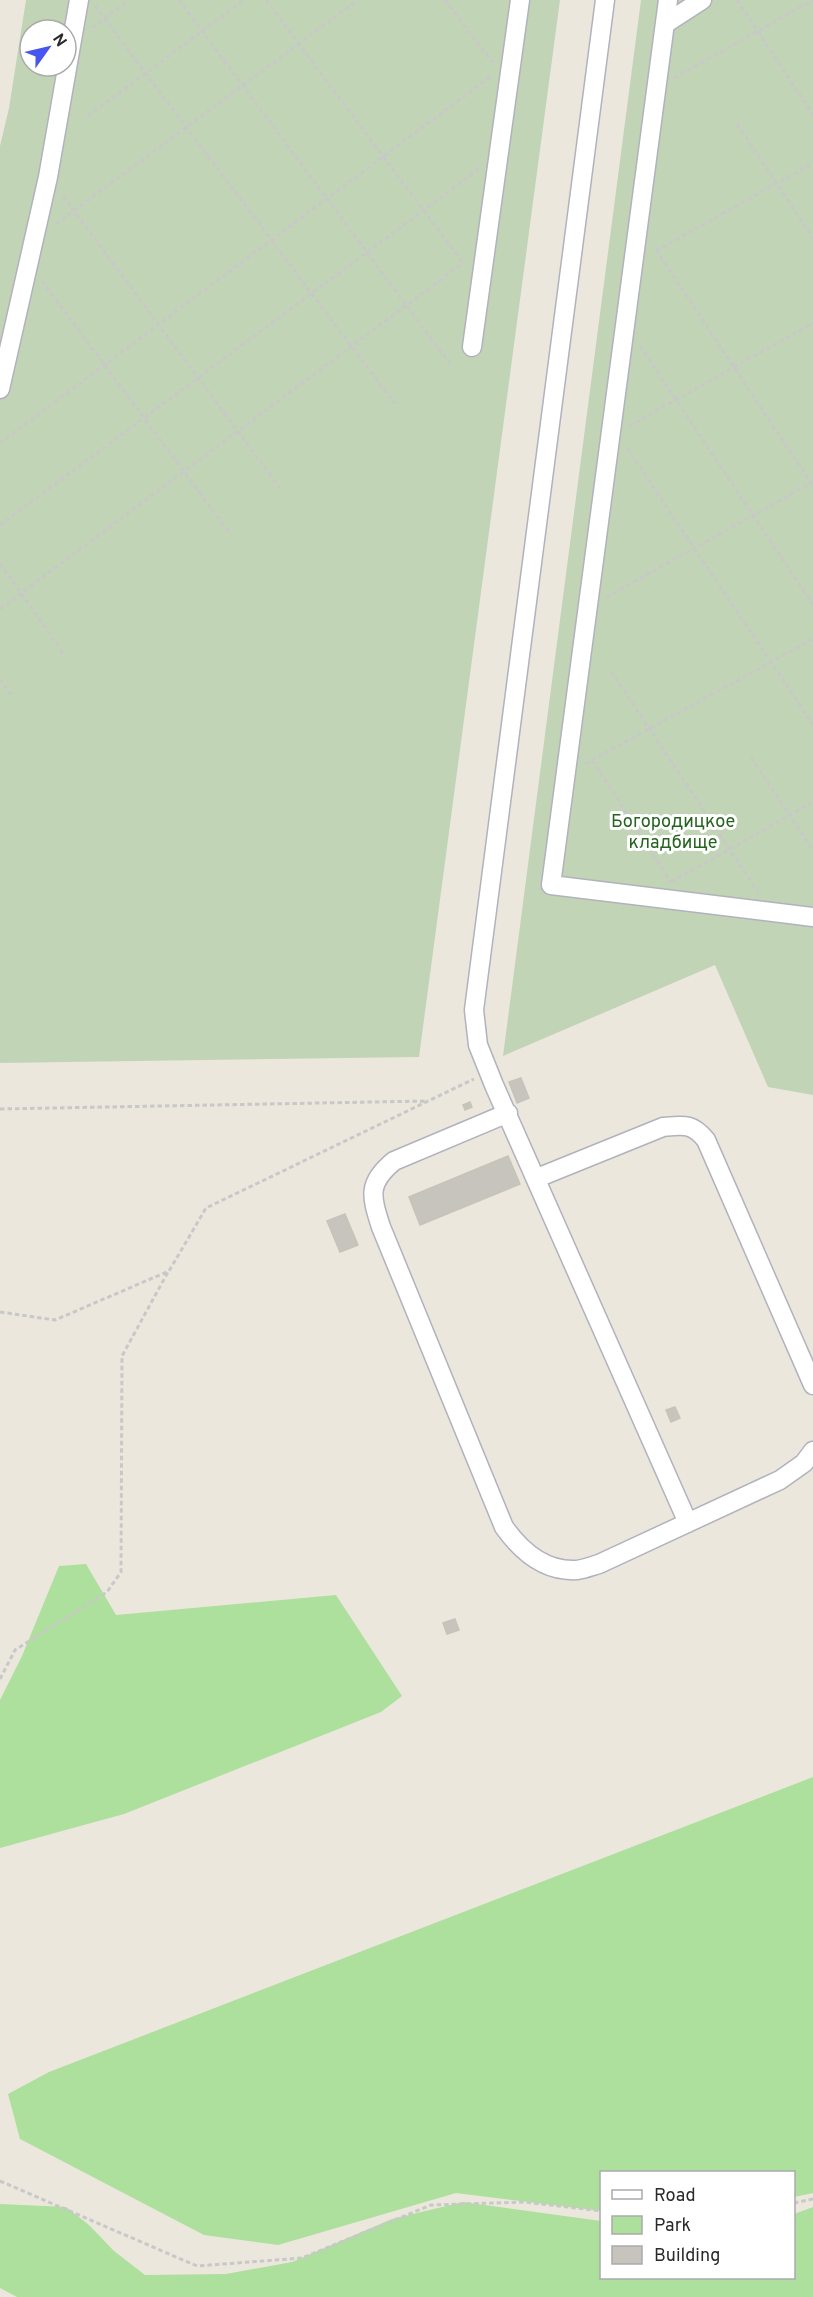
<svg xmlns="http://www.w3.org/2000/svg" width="813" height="2297" font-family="Overpass,sans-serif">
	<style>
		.green { fill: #addf9d }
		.cemetery { fill: #c2d4b6; fill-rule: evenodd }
		.building { fill: #c7c4bd; stroke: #c7c3b7; stroke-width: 1.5 }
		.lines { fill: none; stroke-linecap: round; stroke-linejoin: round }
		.minor-casing { stroke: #b1b2bd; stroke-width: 21 }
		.path { stroke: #c8c8c8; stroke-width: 3; stroke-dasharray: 4.5 3; stroke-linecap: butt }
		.minor { stroke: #fff; stroke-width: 18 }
		.labels { text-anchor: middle; stroke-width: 6; stroke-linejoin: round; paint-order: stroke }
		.park-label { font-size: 18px; fill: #26631f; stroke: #fff }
	</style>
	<rect width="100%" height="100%" fill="#ece7dd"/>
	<path class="green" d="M86 1564 116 1615 336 1595 402 1696 381 1712 124 1814 0 1848V1700L22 1656 59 1566Z
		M813 1777V2193L794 2197V2172H602L601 2211 456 2193 278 2245 204 2235 20 2139 8 2094 49 2072Z
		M463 2202 601 2221 602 2278H794V2214L813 2207V2297H17L0 2288V2204L66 2207 89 2225 114 2251 145 2275 226 2274 292 2262 392 2219Z"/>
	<path class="cemetery" d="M26 0H560L419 1057 0 1063V146L9 108ZM30 30H66V66H30Z
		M641 0H813V1095L768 1087 715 965 503 1056Z"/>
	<path class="building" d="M521 1078 529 1098 517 1103 509 1082Z
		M470 1102 472 1107 465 1110 463 1105Z
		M508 1156 520 1184 420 1225 409 1197Z
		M345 1214 358 1245 340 1252 327 1221Z
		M675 1407 680 1418 671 1422 666 1410Z
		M455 1619 459 1630 447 1634 443 1623Z"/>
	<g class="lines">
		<g class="minor-casing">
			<path id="minor" d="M605 0 474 1010 478 1045 494 1085 688 1523
				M668 0 551 885 813 917
				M665 24 702 0
				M472 347 520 0
				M0 389 48 177 79 0
				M508 1113 394 1161C367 1183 371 1196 381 1227L504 1527C521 1551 544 1572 577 1570 584 1569 592 1566 599 1564L780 1480 804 1463 813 1451
				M537 1178 663 1127C684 1125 692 1123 706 1140L813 1385"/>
		</g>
		<path class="path" d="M179 0 450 364
			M266 0 463 263
			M445 0 493 63
			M737 0 813 115
			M95 6 395 404
			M92 28 129 0
			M674 78 813 0
			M88 116 244 0
			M737 124 813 238
			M63 196 282 491
			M56 224 358 0
			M656 250 813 486
			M656 251 813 163
			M42 281 229 532
			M640 346 813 605
			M629 426 813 323
			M0 443 491 76
			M627 448 813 725
			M0 525 479 169
			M0 563 65 656
			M607 597 813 482
			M0 609 463 263
			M611 671 758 892
			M0 679 12 696
			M751 757 813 850
			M592 760 671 882
			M585 764 813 639
			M671 882 813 802
			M0 1109 427 1101
			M0 1312 55 1320 169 1271 206 1208 474 1079
			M0 1679 15 1650 107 1592 121 1572 122 1356 168 1272
			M0 2181 197 2266 302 2258 431 2205 524 2202 602 2211
			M794 2203 813 2199"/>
		<use href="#minor" class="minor"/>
	</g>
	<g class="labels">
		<g class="park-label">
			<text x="673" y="827">Богородицкое<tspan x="673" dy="21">кладбище</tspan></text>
		</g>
	</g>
	<rect x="600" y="2171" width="195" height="108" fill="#ffffff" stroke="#aaaaaa" stroke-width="1.5"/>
	<rect x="612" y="2190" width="30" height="9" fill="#ffffff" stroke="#aaaaaa" stroke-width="1.5"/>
	<text x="654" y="2201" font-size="18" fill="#2a2a2a">Road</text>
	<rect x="612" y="2216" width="30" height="18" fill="#addf9d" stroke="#aaaaaa" stroke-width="1.5"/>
	<text x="654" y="2231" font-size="18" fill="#2a2a2a">Park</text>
	<rect x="612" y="2246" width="30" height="18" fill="#c7c4bd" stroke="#aaaaaa" stroke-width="1.5"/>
	<text x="654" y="2261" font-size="18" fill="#2a2a2a">Building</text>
	<g transform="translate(48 48) rotate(56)"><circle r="28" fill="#ffffff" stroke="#aaaaaa" stroke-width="1.5"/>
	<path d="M0-4.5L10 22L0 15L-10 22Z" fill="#4756ef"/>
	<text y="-9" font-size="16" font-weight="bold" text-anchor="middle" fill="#2a2a2a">N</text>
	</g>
</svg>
